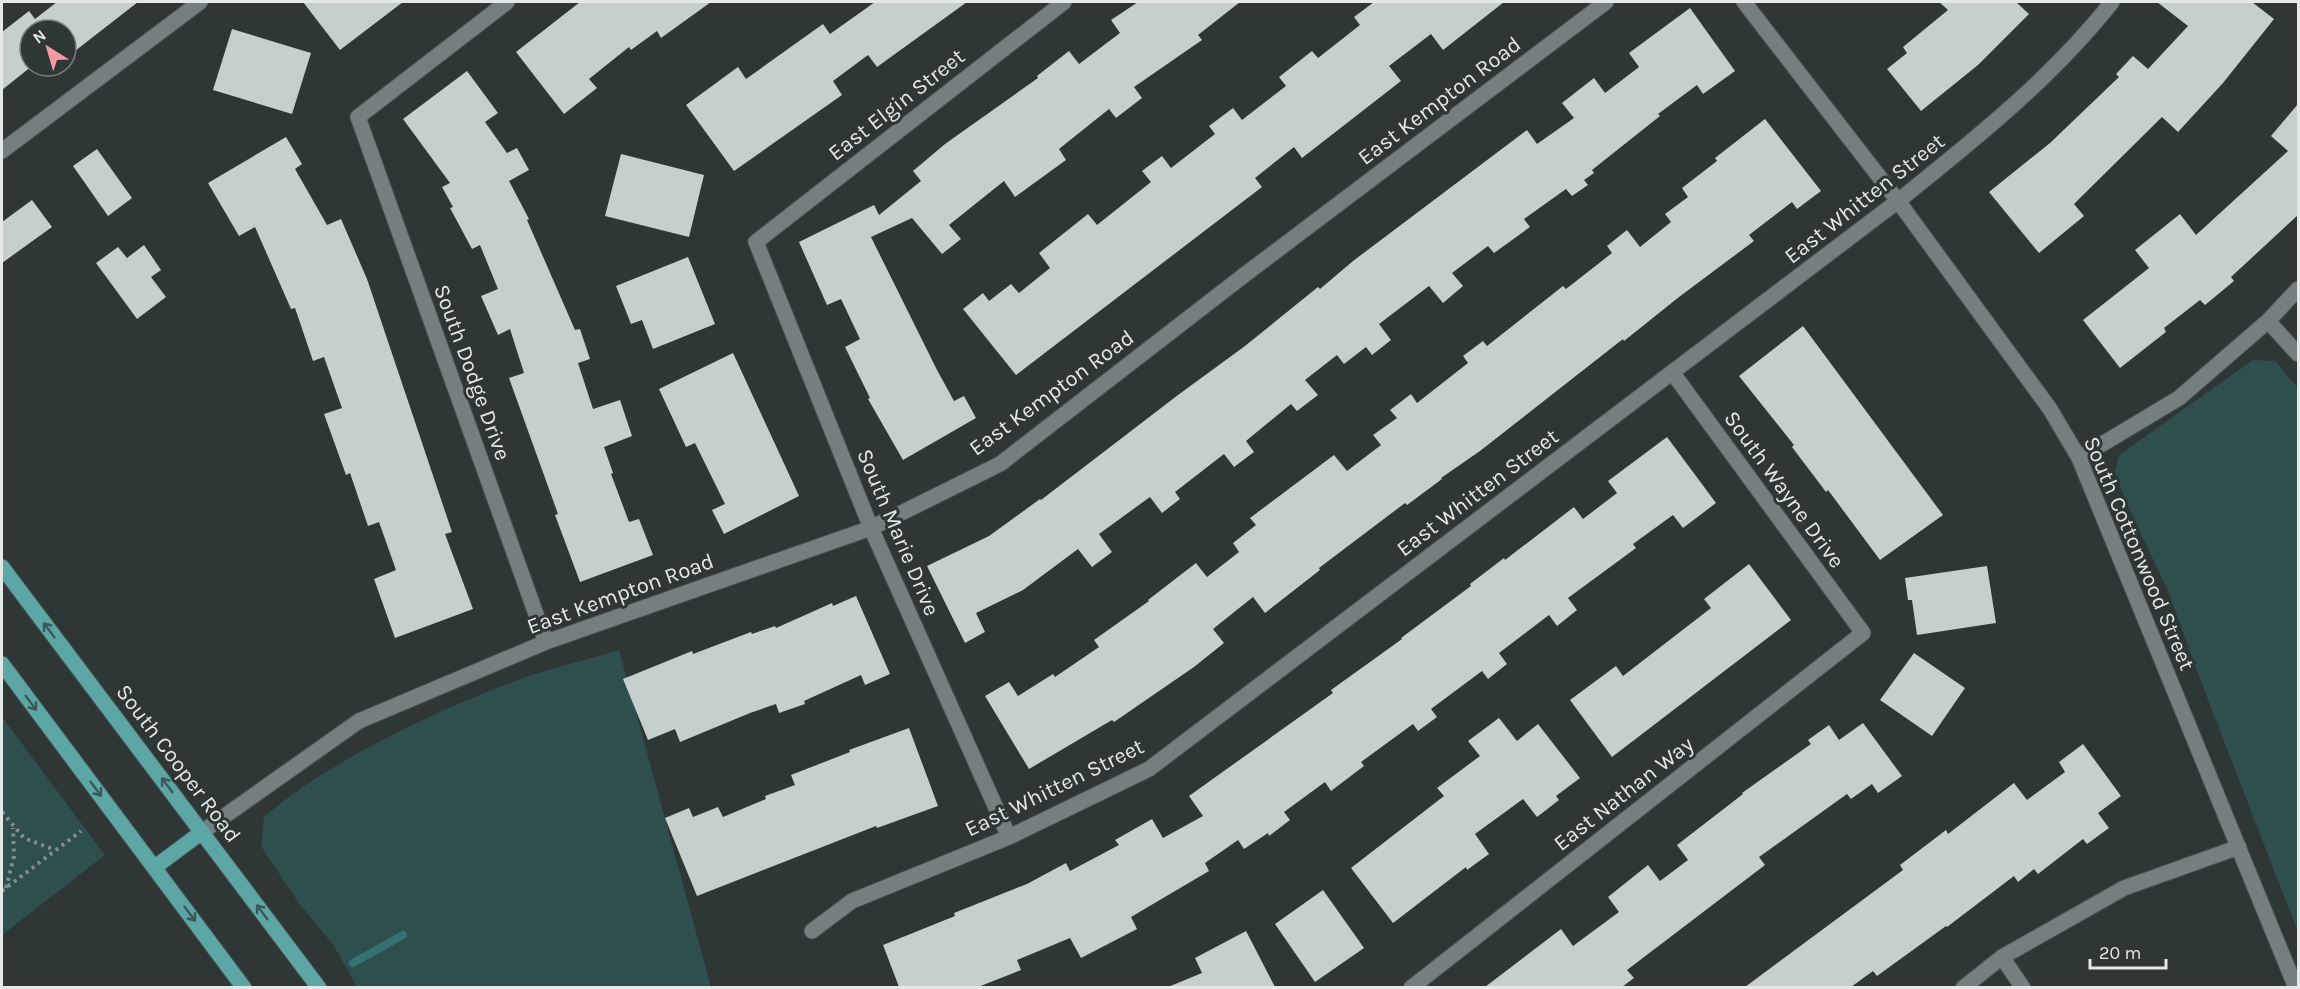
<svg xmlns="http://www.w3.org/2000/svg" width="2300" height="989" font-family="Karla,sans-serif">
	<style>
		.green { fill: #2f4f4f }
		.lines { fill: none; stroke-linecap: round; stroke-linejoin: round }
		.stream { stroke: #347171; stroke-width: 8 }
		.building { fill: #c5cfce }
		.minor-casing { stroke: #4b5252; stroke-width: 17 }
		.major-casing { stroke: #4b5252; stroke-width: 17 }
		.path { stroke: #858c8c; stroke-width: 4; stroke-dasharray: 3 4.5; stroke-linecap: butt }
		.minor { stroke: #767f7f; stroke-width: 15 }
		.major { stroke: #5ca6a6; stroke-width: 15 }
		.oneway { stroke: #3c5858 }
		.labels { text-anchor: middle; stroke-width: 6; stroke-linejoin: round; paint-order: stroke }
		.street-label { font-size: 22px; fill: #e3e8e8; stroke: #2e3636 }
	</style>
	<rect width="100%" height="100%" fill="#2e3636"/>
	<path class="green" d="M2253 360 2275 361 2298 388V932L2208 700 2168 591 2127 504 2115 472 2119 455Z
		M619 650 711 987H357L334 946 298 902 261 846 264 817C327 762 426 716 504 685 541 670 581 662 619 650Z
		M2 717 105 855 2 935Z"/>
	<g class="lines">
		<path class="stream" d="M353 963 403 935"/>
	</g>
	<path class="building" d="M57 2H138L66 58V30H30V66H32L2 90V32L29 11 35 19Z
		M303 2H403L340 50Z
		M580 2H711L661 38 657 31 631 50 629 47 589 79 597 88 564 114 516 52Z
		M875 2H967L877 67 868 55 833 81 842 95 734 171 686 105 738 67 746 79 823 24 830 34Z
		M1138 2H1240L1198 35 1202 40 1134 87 1142 98 1116 118 1109 109 1059 149 1066 160 1015 197 1004 181 949 225 961 239 942 254 912 218 871 237 937 370 954 401 964 396 976 418 903 460 868 399 870 398 845 347 860 339 841 299 827 305 799 242 874 205 879 215 921 181 913 171 945 144 1038 78 1037 76 1069 51 1079 64 1120 33 1111 20Z
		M1374 2H1504L1443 50 1431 34 1389 66 1401 81 1302 158 1294 147 1255 178 1262 187 1016 375 963 309 983 293 989 301 1011 284 1019 293 1050 268 1039 253 1088 214 1097 225 1151 182 1142 171 1162 156 1171 168 1215 134 1209 126 1233 108 1242 120 1286 86 1279 77 1312 51 1318 58 1360 25 1354 17Z
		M1939 2H2016L2029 14 1978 65 1921 111 1887 69 1907 53 1903 47 1948 10Z
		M2157 2H2252L2274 19 2223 83 2178 132 2162 117 2074 204 2084 216 2039 253 1989 192 2050 143 2119 77 2116 74 2133 56 2148 69 2188 26Z
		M1690 8 1735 71 1703 94 1697 85 1658 114 1660 116 1592 170 1594 173 1584 180 1588 185 1572 196 1566 189 1524 219 1530 227 1494 253 1488 246 1452 273 1463 286 1443 303 1429 286 1379 324 1391 340 1372 355 1366 347 1344 364 1337 355 1305 380 1318 395 1297 411 1291 404 1246 441 1254 452 1234 467 1224 454 1175 492 1180 499 1162 513 1150 497 1099 534 1112 552 1092 567 1078 549 1023 590 976 613 985 632 965 643 927 566 989 536 1040 499 1041 500 1178 395 1245 346 1318 287 1320 289 1353 261 1527 130 1537 144 1574 118 1562 103 1594 78 1605 93 1639 67 1629 53Z
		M232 29 311 53 292 114 213 90Z
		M467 71 498 113 485 122 507 153 517 148 529 170 509 181 529 219 527 220 575 330 580 329 590 359 578 363 593 409 620 400 632 436 604 447 613 473 611 474 629 522 639 519 653 555 580 582 555 515 558 514 509 378 524 373 510 329 498 335 481 296 498 289 480 245 472 249 450 208 453 207 442 187 450 183 403 119Z
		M2298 104V215L2231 277 2234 281 2205 305 2200 300 2164 328 2166 332 2120 368 2083 320 2149 268 2135 250 2180 214 2196 235 2288 151 2271 136Z
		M1765 119 1821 191 1797 209 1792 202 1749 235 1754 241 1679 297 1624 341 1623 339 1480 451 1441 478 1442 479 1407 505 1405 503 1319 568 1320 570 1265 613 1253 597 1213 629 1224 643 1194 667 1114 722 1112 720 1029 769 985 696 1009 682 1018 696 1053 674 1055 677 1099 647 1094 640 1149 601 1148 600 1196 563 1207 577 1239 552 1233 543 1256 525 1250 518 1334 455 1347 471 1381 445 1373 435 1397 418 1390 410 1411 394 1417 403 1468 363 1463 356 1483 341 1487 346 1563 286 1566 289 1612 253 1607 246 1627 230 1640 247 1671 222 1665 214 1688 197 1682 188 1717 161 1715 158Z
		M286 137 302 164 295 169 327 225 341 219 367 279 452 532 445 534 473 609 395 638 374 579 396 570 379 522 368 526 350 473 346 475 324 414 342 408 324 357 313 361 295 308 291 309 255 227 239 236 208 183Z
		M97 149 132 198 108 216 73 166Z
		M621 154 704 175 689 237 605 216Z
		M32 200 52 227 2 263V222Z
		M144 245 161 270 151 277 166 297 137 319 96 263 118 247 127 258Z
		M688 257 715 324 653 349 642 320 631 324 616 286Z
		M1803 326 1943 515 1880 560 1828 490 1826 492 1792 447 1794 445 1739 376Z
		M733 353 799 496 724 534 712 510 725 504 695 443 686 447 659 389Z
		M1667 437 1716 503 1683 528 1673 515 1633 544 1636 548 1568 598 1577 610 1557 626 1549 615 1499 653 1507 664 1488 679 1482 671 1431 709 1437 717 1418 731 1413 724 1361 762 1364 766 1331 791 1325 782 1284 812 1290 820 1269 836 1268 833 1244 849 1238 840 1205 863 1209 871 1131 917 1137 929 1081 958 1070 938 1017 960 1021 970 978 987H899L883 945 955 916 954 913 1027 884 1066 863 1070 871 1119 845 1115 840 1152 819 1163 838 1203 816 1189 796 1333 693 1331 690 1402 639 1401 638 1471 586 1470 584 1504 558 1505 560 1574 507 1583 519 1617 493 1608 481Z
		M1749 564 1791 620 1612 757 1570 700 1616 666 1623 676 1711 608 1704 599Z
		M1987 566 1996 623 1917 635 1912 600H1908L1905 578Z
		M856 596 890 674 865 685 861 675 804 701 805 704 779 713 776 704 750 713 680 742 675 729 648 740 623 679 692 651 693 654 751 632 752 634 775 626 776 628 832 603 833 606Z
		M1914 653 1965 688 1932 736 1880 700Z
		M1499 718 1517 741 1538 724 1580 778 1556 796 1559 800 1537 817 1523 799 1475 834 1489 854 1467 870 1466 867 1393 923 1351 868 1444 796 1437 788 1480 756 1468 741Z
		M1863 723 1902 776 1878 793 1872 784 1851 799 1847 794 1759 857 1765 865 1627 970 1634 978 1622 987H1485L1561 929 1573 946 1619 912 1608 897 1648 865 1660 881 1688 860 1677 845 1743 794 1742 793 1811 744 1808 740 1829 725 1839 740Z
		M909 728 938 806 877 828 876 826 697 896 665 818 689 808 693 817 718 807 723 817 766 799 765 796 795 785 791 775 850 752 849 750Z
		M2083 744 2121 796 2098 813 2109 828 2087 844 2083 839 2038 874 2034 869 2018 882 2014 876 1947 927 1946 926 1877 976 1873 971 1851 987H1745L1903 870 1900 865 1946 830 1948 834 2014 783 2027 800 2065 772 2059 762Z
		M1323 890 1364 948 1315 982 1275 924Z
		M1246 931 1275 987H1168L1202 973 1195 958Z"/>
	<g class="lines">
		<g class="minor-casing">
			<path id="minor" d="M507 2 358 117 546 642
				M1744 2 1898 201 2050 409 2079 458 2296 988
				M2 151 200 2
				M2268 321 2298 354
				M2079 458 2179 398 2268 321 2298 289
				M202 832 359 721 546 642 871 528 1000 464 1243 276 1606 2
				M1009 837 871 528 756 242 1064 2
				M812 931 852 901 1009 837 1149 769 1898 201C1974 140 2051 79 2112 2
				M2002 957 2023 988
				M1411 988 1863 633 1672 372
				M1963 988 2002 957 2124 888 2239 847"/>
		</g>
		<g class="major-casing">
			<path id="major" d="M2 567 319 988
				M2 664 244 988
				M155 867 202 832"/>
		</g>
		<path class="path" d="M2 812 24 838 55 850
			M6 888 14 856 13 828
			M2 891 81 831"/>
		<use href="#minor" class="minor"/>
		<use href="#major" class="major"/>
	</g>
	<defs><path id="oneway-shaft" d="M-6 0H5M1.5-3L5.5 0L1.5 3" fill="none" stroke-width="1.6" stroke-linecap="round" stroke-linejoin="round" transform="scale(1.5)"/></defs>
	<g class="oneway">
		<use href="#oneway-shaft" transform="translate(49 630) rotate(-127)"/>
		<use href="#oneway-shaft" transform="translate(31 703) rotate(53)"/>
		<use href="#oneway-shaft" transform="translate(167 785) rotate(-127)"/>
		<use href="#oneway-shaft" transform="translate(96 789) rotate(53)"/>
		<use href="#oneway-shaft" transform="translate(262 912) rotate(-127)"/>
		<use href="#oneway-shaft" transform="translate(190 914) rotate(53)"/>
	</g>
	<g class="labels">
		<g class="street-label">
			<text transform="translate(1439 100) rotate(-37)" y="8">East Kempton Road</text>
			<text transform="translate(896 104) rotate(-38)" y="8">East Elgin Street</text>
			<text transform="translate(1864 198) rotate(-38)" y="8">East Whitten Street</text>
			<text transform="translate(473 372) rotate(70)" y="8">South Dodge Drive</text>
			<text transform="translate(1051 392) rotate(-36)" y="8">East Kempton Road</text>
			<text transform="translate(1785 489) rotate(54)" y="8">South Wayne Drive</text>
			<text transform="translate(1477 492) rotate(-37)" y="8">East Whitten Street</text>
			<text transform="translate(899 532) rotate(67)" y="8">South Marie Drive</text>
			<text transform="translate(2140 553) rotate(67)" y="8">South Cottonwood Street</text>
			<text transform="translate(620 593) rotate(-20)" y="8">East Kempton Road</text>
			<text transform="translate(179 763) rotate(53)" y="8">South Cooper Road</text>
			<text transform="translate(1054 787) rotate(-26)" y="8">East Whitten Street</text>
			<text transform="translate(1623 793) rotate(-38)" y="8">East Nathan Way</text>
		</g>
	</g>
	<rect width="2300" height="989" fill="none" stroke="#e3e8e8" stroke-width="6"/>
	<g transform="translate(48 48) rotate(323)"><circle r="28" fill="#2e3636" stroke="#767d7d" stroke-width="1.5"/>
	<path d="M0-4.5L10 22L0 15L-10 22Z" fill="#f49aa1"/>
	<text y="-9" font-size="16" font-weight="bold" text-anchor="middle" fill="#e3e8e8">N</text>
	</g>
	<path d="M2090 959v9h76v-9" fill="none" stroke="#e3e8e8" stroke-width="3"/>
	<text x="2099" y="959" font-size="18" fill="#e3e8e8" stroke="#2e3636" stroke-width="4.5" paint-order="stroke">20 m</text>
</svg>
